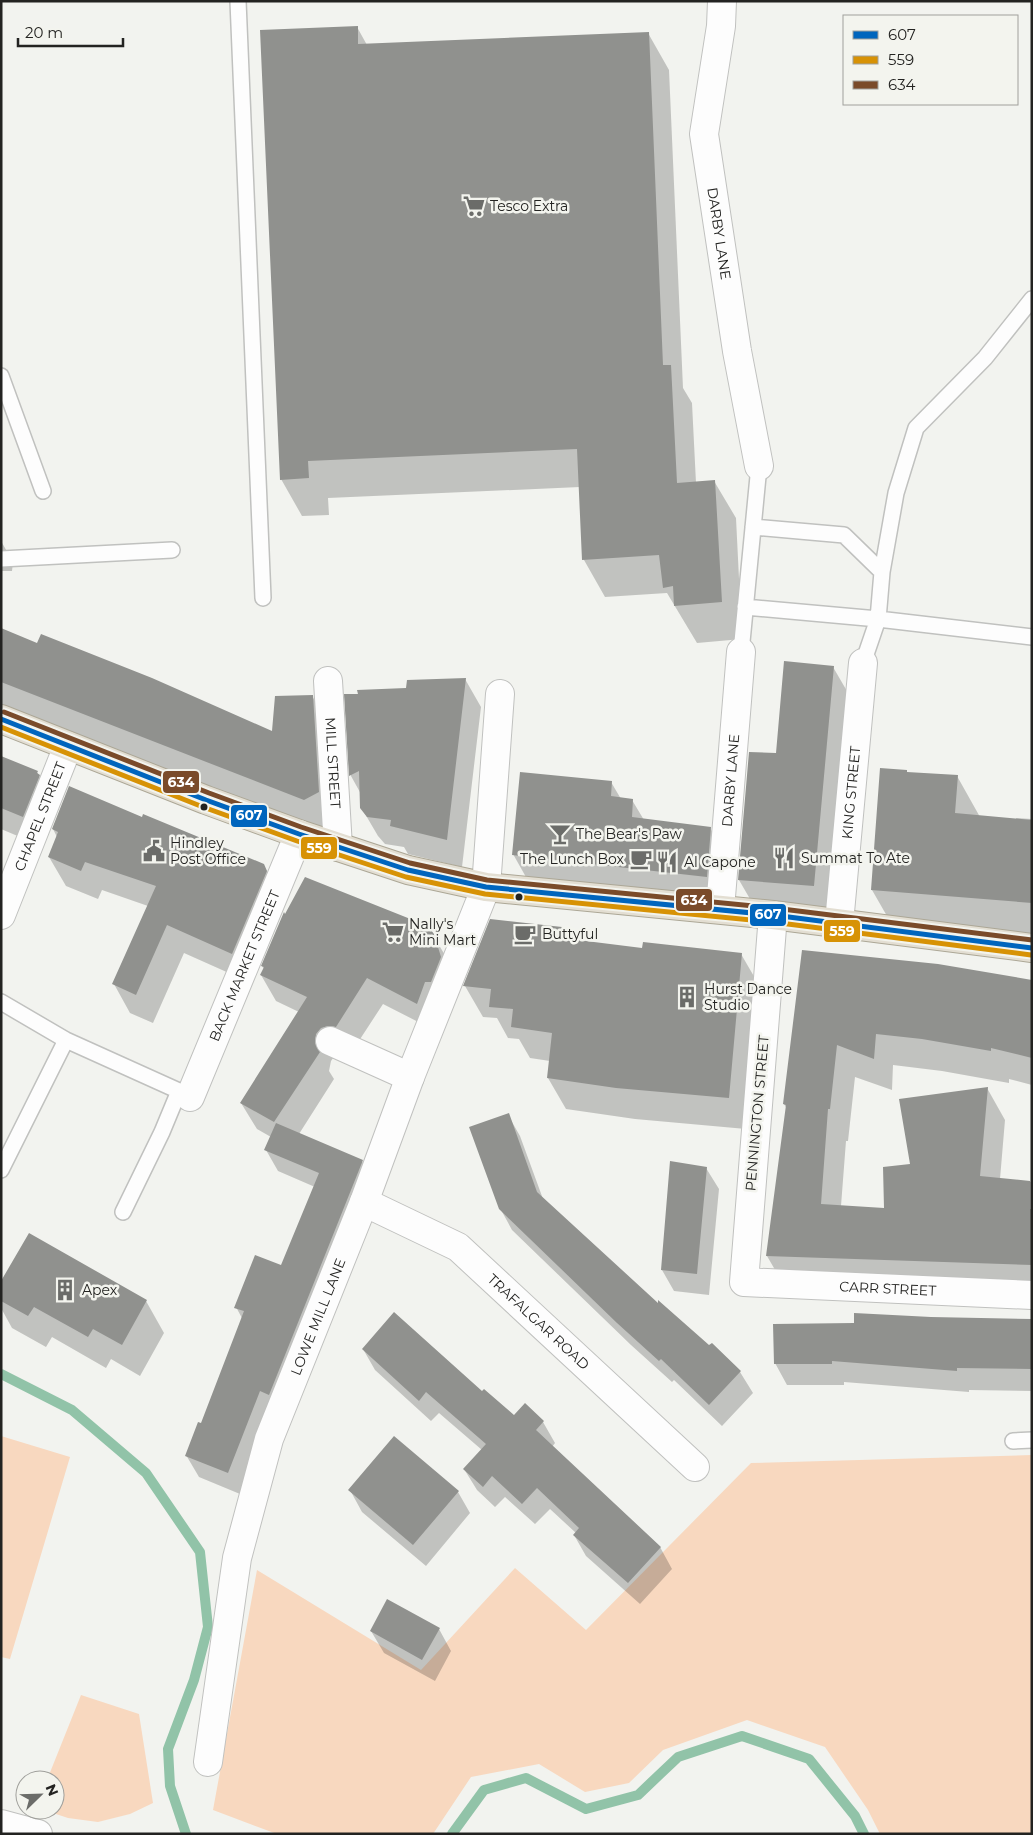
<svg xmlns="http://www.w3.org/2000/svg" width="1033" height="1835" font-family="Montserrat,sans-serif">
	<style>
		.green { fill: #f8d8bf }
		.shadow { fill: #0003 }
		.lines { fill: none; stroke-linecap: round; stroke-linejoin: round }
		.stream { stroke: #91c3a8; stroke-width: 10 }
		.building { fill: #90918e }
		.service-casing { stroke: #c0c1bf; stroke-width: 18 }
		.minor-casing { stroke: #c0c1bf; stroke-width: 30 }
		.trunk-casing { stroke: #aca796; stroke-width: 30 }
		.service { stroke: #fdfdfd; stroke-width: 15 }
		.minor { stroke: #fdfdfd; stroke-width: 28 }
		.trunk { stroke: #e3ded2; stroke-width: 28 }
		.bus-1-casing { stroke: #f3f4ee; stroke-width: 9 }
		.bus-2-casing { stroke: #f3f4ee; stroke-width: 9 }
		.bus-3-casing { stroke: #f3f4ee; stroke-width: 9 }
		.bus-1 { stroke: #0065bd; stroke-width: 5 }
		.bus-2 { stroke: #d79205; stroke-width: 5 }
		.bus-3 { stroke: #7a4b2a; stroke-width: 5 }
		.bus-dot { fill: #232321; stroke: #f3f4ee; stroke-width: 2 }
		.labels { text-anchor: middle; stroke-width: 5; stroke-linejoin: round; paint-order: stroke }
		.poi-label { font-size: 14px; fill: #232321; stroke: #f3f4ee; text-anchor: start }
		.street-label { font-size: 14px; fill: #232321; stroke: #f3f4ee }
		.line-badge { stroke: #f3f4ee; stroke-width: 2 }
		.badge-label { font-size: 14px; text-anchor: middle; font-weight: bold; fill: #fff }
	</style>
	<rect width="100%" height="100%" fill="#f2f3ef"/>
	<path class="green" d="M1 1436 70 1457 10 1659 1 1657Z
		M1032 1455V1834H880L868 1810 825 1747 747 1720 663 1750 629 1783 585 1792 539 1764 471 1777 433 1834H277L213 1810 257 1570 421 1670 515 1568 586 1630 751 1463Z
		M81 1695 139 1714 153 1803 130 1814 98 1822 68 1818 53 1813 51 1810H55V1780H47Z"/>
	<path class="shadow" d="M357 27 367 45 648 33 669 70 683 388 692 403 696 483 714 481 736 518 742 639 697 643 667 593 605 597 584 560 580 487 328 498 329 515 302 516 281 479Z
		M1 541 13 562 12 571H1Z
		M1 629 37 645 273 733 312 696 336 736 327 839 1 712Z
		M833 667 851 698 832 917 757 911 739 880 777 755Z
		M465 679 481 707 462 867 408 854 404 847 385 844 378 836 361 807V794L351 776 346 695 408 689Z
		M1 758 37 772 56 804 39 845 1 829Z
		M881 769 908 773 957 776 980 817 1016 820V818L1032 819V940L895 930 872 890Z
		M611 782 621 799 632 800 644 820 710 828 728 859 724 908 531 886 513 854Z
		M143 818 263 865 280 894 249 982 184 953 153 1023 130 1013 114 984 148 906 102 890 98 899 66 886 49 857 57 837 53 829Z
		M561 928 568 940 643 949 741 954 759 985 746 1129 635 1119 566 1109 548 1078 550 1061 530 1058 519 1039 508 1038 497 1018 483 1017 465 986Z
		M433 935 449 962 432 1029 383 1004 351 1053 336 1054 331 1061 329 1071 334 1079 299 1134 362 1161 374 1183 240 1494 199 1477 186 1455 201 1425 243 1320 236 1307 282 1266 315 1187 278 1171 266 1150 271 1137 257 1129 241 1103 299 1012 276 1001 261 975 264 969 262 966Z
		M803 951 1032 982V1085L1009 1079V1083L942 1071 893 1065 892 1090 855 1077 848 1141H846L841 1206 885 1209 911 1165 987 1088 1005 1120 1000 1179 1032 1182V1295L785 1287 767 1256 787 1109 784 1104Z
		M508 1115 520 1136 543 1199 659 1306 740 1372 753 1393 722 1426 674 1380 672 1382 631 1345 512 1230 500 1208Z
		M706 1168 719 1189 709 1295 674 1291 662 1270Z
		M1 1284 146 1301 164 1333 140 1376 111 1359 106 1368 52 1337 46 1347 12 1328 1 1308Z
		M1032 1320V1391L969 1390V1392L844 1382V1385H787L775 1363Z
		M363 1349 482 1392 514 1417 543 1422 555 1443 552 1447 660 1547 672 1569 640 1604 586 1556 574 1535 576 1533 550 1509 535 1524 505 1497 495 1507 477 1490 464 1469 482 1450 439 1413 431 1421 375 1370Z
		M350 1490 458 1492 470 1513 426 1566 362 1512Z
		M439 1629 451 1651 435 1681 384 1653 371 1631Z"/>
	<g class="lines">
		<path class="stream" d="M1 1374 72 1410 146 1473 200 1552 208 1627 194 1680 168 1749 170 1786 186 1834
			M452 1834 484 1790 526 1778 586 1809 638 1795 678 1757 742 1736 809 1759 855 1816 864 1834"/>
	</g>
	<path class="building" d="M358 26V44L649 32 663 365H671L677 483 715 480 722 602 674 606 673 586 663 588 659 555 582 560 577 449 308 461 309 478 280 480 260 30Z
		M1 628 37 643 41 634 152 678 272 731 275 696 313 695 319 792 304 800 1 682Z
		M784 661 834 666 814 886 738 880 749 752 776 753Z
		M466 678 447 840 390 826 391 820 367 817 360 808 359 771 349 776 344 694H358L357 690 406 688 407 680Z
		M1 756 38 771 37 773 40 775 23 817 1 808Z
		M880 768 907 770V772L958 775 955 813 1032 820V903L871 890Z
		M520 772 612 781 611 796 633 799 632 817 711 827 707 877 512 855Z
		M69 786 142 817 143 814 264 864 267 871 232 954 167 925 136 995 112 984 156 886 85 862 81 871 48 857 58 832 52 829Z
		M305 877 428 926 434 934 441 957 431 982H425L417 1004 367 978 336 1027 328 1026 321 1028 316 1034 315 1043 320 1052 274 1122 240 1103 307 997 260 975 264 967 261 966 284 912 285 914Z
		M490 919 562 927V938L642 948 643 942 742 953 729 1098 616 1088 547 1078 552 1033 511 1027 513 1009 489 1007 491 989 463 986Z
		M802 950 938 964 1032 980V1058L991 1048V1051L922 1039 876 1034 874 1059 837 1045 830 1109H828L821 1204 884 1208 883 1167 910 1164 899 1099 988 1087 980 1176 1030 1181V1209H1032V1265L766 1256 786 1105 783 1104Z
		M509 1113 537 1192 658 1303V1300L709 1345 712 1343 741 1371 709 1405 661 1359 659 1361 617 1323 499 1209 469 1127Z
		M276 1123 363 1160 269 1395 260 1391 228 1473 185 1456 198 1422 201 1423 244 1311 234 1308 255 1255 281 1265 319 1173 264 1150Z
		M670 1161 707 1167 697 1274 661 1270Z
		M29 1233 147 1300 122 1345 93 1329 88 1337 34 1307 28 1316 1 1301V1281Z
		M394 1312 482 1391 484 1389 514 1415 525 1403 544 1421 536 1430 661 1547 628 1583 573 1535 579 1528 537 1488 522 1504 492 1476 483 1487 463 1469 486 1444 426 1392 419 1401 362 1349Z
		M854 1313 931 1317 1032 1319V1369L957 1368V1371L832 1361V1364H774L773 1324 854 1323Z
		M394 1436 459 1491 413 1545 348 1490Z
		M387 1599 440 1628 422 1660 370 1631Z"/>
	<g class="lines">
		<g class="service-casing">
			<path id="service" d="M238 1 263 598
				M1 376 43 491
				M1 559 172 550
				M882 572 896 493 916 428 985 358 1032 299
				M745 607 878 619 882 572 844 535 753 527
				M741 652 759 466
				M863 663 878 619 1032 637
				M1 1002 66 1040 179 1091 162 1132 123 1212
				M1 1170 66 1040
				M1013 1441 1032 1440"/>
		</g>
		<g class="minor-casing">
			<g id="minor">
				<path id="s1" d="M722 1 721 26 704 134 737 351 759 466"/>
				<path id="s2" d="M328 681 338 847"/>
				<path id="s3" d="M720 909 741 652"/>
				<path id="s4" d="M1 915 68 746"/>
				<path id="s5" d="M773 915 744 1282 1032 1295"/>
				<path id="s6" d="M839 923 863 663"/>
				<path d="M330 1041 410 1077"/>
				<path id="s7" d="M190 1097 299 834"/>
				<path id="s8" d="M364 1202 458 1247 695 1467"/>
				<path id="s9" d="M208 1762 237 1558 269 1439 364 1202 410 1077 486 887 500 694"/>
				<path d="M1 1824 38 1834"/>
			</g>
		</g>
		<g class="trunk-casing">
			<path id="trunk" d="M1 719 206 800 299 834 408 870 486 887 773 915 1032 948"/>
		</g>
		<use href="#service" class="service"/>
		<use href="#minor" class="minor"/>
		<use href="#trunk" class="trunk"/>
		<g class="bus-1-casing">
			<path id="bus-1" d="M1 719 206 800 299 834 408 870 486 887 773 915 1032 948"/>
		</g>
		<g class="bus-2-casing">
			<path id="bus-2" d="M1 727 203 807 297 841 406 877 485 894 772 922 1031 955"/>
		</g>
		<g class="bus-3-casing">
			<path id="bus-3" d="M4 712 209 793 301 827 410 863 487 880 774 908 1032 940"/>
		</g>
		<use href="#bus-1" class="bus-1"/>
		<use href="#bus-2" class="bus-2"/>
		<use href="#bus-3" class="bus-3"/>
	</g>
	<defs>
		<g id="supermarket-bare" transform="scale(1.725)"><path d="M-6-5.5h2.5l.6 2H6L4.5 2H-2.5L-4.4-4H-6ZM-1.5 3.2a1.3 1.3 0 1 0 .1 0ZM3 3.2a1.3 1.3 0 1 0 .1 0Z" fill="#6b6c69" stroke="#f3f4ee" stroke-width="2.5" paint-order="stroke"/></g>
		<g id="bar-bare" transform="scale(1.725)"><path d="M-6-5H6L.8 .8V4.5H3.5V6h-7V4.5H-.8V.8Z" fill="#6b6c69" stroke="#f3f4ee" stroke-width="2.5" paint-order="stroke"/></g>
		<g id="civic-bare" transform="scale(1.725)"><path d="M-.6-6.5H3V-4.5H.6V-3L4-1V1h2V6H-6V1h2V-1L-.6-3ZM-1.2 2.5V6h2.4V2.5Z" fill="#6b6c69" stroke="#f3f4ee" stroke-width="2.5" paint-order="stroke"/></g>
		<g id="restaurant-bare" transform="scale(1.725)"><path d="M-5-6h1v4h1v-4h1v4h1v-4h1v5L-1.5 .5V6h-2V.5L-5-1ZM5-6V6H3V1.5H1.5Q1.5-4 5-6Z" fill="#6b6c69" stroke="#f3f4ee" stroke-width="2.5" paint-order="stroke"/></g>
		<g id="cafe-bare" transform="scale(1.725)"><path d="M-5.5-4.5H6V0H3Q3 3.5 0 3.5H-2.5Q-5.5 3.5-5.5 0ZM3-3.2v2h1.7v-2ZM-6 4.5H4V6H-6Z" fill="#6b6c69" stroke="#f3f4ee" stroke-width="2.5" paint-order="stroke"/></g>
		<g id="building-bare" transform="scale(1.725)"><path d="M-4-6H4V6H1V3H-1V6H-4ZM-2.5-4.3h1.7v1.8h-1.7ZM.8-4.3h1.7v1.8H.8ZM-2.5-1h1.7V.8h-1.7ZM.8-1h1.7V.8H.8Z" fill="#6b6c69" stroke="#f3f4ee" stroke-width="2.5" paint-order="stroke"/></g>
	</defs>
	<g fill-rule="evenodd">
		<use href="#supermarket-bare" x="474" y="206"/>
		<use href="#bar-bare" x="560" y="834"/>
		<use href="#civic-bare" x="154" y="851"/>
		<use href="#restaurant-bare" x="784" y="858"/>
		<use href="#cafe-bare" x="641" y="859"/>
		<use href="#restaurant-bare" x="667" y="862"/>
		<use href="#supermarket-bare" x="393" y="932"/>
		<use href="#cafe-bare" x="525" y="934"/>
		<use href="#building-bare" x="687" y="997"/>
		<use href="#building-bare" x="65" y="1290"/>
	</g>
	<g class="bus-dot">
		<circle cx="204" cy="807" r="4.5"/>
		<circle cx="519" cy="897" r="4.5"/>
	</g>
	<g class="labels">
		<g class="poi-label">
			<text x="490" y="211">Tesco Extra</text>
			<text x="576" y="839">The Bear's Paw</text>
			<text x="170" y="848">Hindley<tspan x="170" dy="16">Post Office</tspan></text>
			<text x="801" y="863">Summat To Ate</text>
			<text x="624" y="864" text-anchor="end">The Lunch Box</text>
			<text x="684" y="867">Al Capone</text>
			<text x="409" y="929">Nally's<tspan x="409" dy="16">Mini Mart</tspan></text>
			<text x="542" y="939">Buttyful</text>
			<text x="704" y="994">Hurst Dance<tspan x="704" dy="16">Studio</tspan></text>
			<text x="82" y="1295">Apex</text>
		</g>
		<g class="street-label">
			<text dy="5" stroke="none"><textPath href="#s1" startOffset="235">DARBY LANE</textPath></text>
			<text dy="5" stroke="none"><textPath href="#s2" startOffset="82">MILL STREET</textPath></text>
			<text dy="5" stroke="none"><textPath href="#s3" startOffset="129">DARBY LANE</textPath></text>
			<text dy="5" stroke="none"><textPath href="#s6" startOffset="131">KING STREET</textPath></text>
			<text dy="5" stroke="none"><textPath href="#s4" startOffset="106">CHAPEL STREET</textPath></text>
			<text dy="5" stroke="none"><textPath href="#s7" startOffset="142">BACK MARKET STREET</textPath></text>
			<text transform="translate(757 1113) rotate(-85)" y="5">PENNINGTON STREET</text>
			<text dy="5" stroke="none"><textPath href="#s5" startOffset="512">CARR STREET</textPath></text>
			<text dy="5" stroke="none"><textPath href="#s9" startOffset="461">LOWE MILL LANE</textPath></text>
			<text dy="5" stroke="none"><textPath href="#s8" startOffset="214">TRAFALGAR ROAD</textPath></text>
		</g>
	</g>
	<g class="line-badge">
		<rect x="162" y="770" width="38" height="24" rx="5" fill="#7a4b2a"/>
		<rect x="230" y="804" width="38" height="24" rx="5" fill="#0065bd"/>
		<rect x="300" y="836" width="38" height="24" rx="5" fill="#d79205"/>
		<rect x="675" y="888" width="38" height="24" rx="5" fill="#7a4b2a"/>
		<rect x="749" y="903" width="38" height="24" rx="5" fill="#0065bd"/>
		<rect x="823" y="919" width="38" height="24" rx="5" fill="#d79205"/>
	</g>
	<g class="badge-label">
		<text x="181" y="787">634</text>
		<text x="249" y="820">607</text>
		<text x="319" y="853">559</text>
		<text x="694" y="905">634</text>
		<text x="768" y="919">607</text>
		<text x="842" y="936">559</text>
	</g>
	<rect width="1033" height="1835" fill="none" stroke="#232321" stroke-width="5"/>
	<rect x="843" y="15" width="175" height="90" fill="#f3f4ee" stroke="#a0a09c"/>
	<rect x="853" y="31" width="25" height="8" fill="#0065bd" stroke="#a0a09c"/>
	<text x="888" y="40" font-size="15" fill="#232321">607</text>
	<rect x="853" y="56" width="25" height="8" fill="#d79205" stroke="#a0a09c"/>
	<text x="888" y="65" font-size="15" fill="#232321">559</text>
	<rect x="853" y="81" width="25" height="8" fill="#7a4b2a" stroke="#a0a09c"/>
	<text x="888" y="90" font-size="15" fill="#232321">634</text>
	<g transform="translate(40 1795) rotate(67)"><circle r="24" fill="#f3f4ee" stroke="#a0a09c"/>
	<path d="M0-4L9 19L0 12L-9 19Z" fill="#6b6c69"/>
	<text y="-8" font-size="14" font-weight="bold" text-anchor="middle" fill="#232321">N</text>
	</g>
	<path d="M18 38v8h105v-8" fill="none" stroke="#232321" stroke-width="2.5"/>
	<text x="25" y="38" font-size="15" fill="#232321" stroke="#f3f4ee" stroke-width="4" paint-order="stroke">20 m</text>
</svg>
